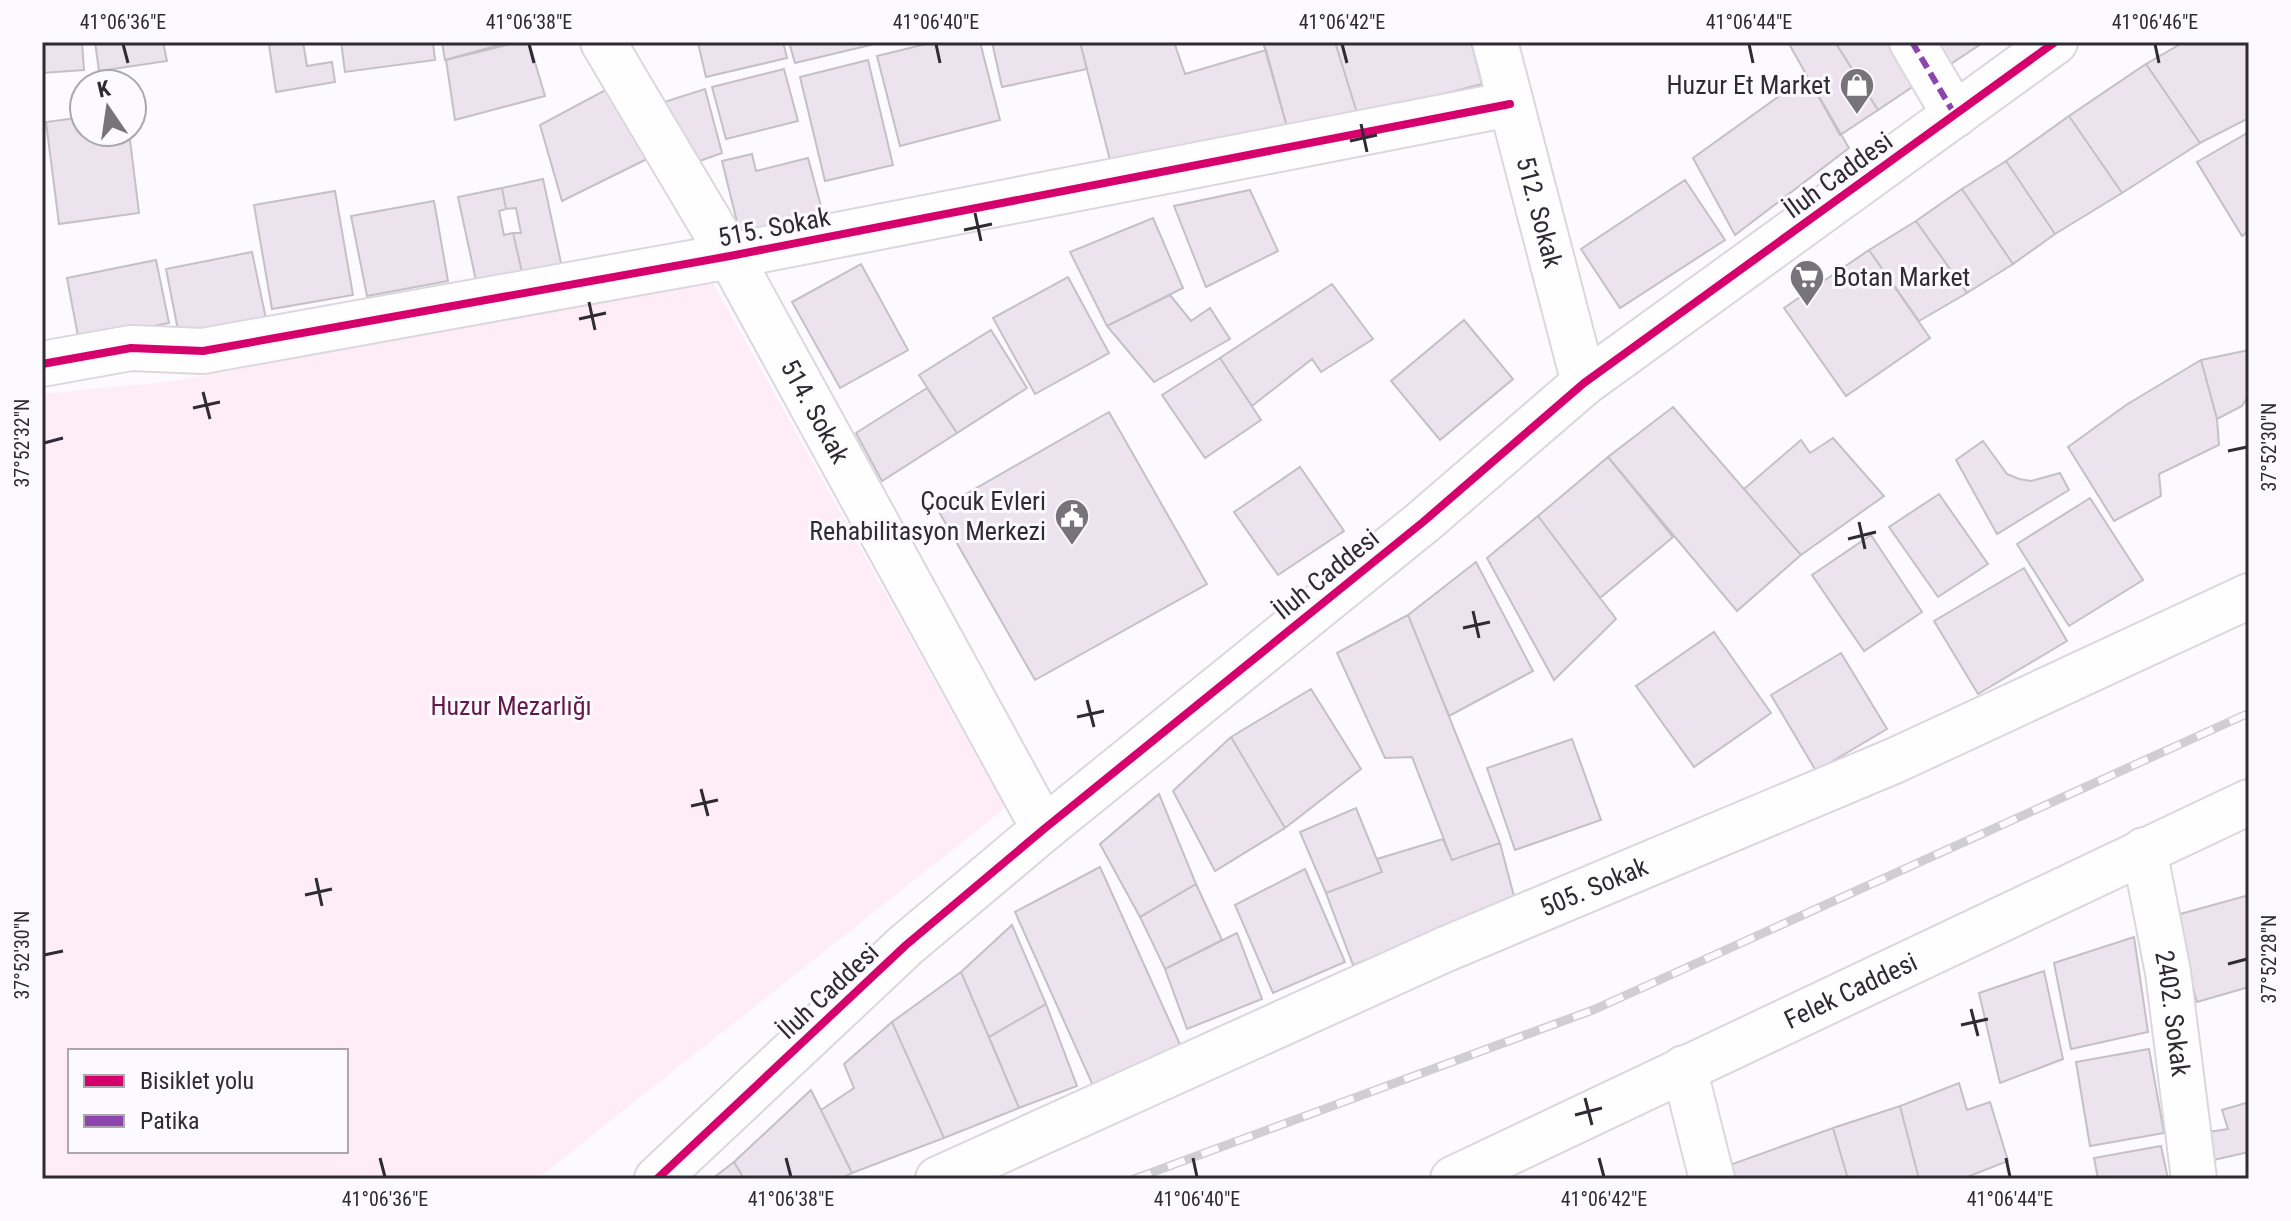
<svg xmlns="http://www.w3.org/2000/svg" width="2291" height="1221" font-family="'Roboto Condensed',sans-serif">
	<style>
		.green { fill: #feecf7; fill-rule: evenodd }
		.building { fill: #ede3ee; stroke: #c4c0c6; stroke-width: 2 }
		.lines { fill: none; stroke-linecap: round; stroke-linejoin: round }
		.pedestrian-casing { stroke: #dad7de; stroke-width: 48 }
		.minor-casing { stroke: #dad7de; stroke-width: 48 }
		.tertiary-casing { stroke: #dad7de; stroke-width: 48 }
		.secondary-casing { stroke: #dad7de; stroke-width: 48 }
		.pedestrian { stroke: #fffeff; stroke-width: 44 }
		.minor { stroke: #fffeff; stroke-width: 44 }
		.tertiary { stroke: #fffeff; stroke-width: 44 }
		.secondary { stroke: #fffeff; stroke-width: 44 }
		.rail-casing { stroke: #cfced0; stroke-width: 9 }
		.rail { stroke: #fcf9ff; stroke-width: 6; stroke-dasharray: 18; stroke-linecap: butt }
		.quiet { stroke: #8e44ad; stroke-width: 6; stroke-dasharray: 12 6; stroke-linecap: butt }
		.cycleway-casing { stroke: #fcf9ff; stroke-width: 13 }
		.cycleway { stroke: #d6006c; stroke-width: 8 }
		.ticks { fill: none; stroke: #2f2b35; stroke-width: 3 }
		.labels { text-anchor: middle; stroke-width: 6; stroke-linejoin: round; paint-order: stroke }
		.poi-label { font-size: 26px; fill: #2f2b35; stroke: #fcf9ff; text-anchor: end }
		.street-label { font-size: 26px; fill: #2f2b35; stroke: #fcf9ff }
		.park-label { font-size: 26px; fill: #621848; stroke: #fcf9ff }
		.neatline { fill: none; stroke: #2f2b35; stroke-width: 3 }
		.ticks-label { font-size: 20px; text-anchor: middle; fill: #2f2b35 }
	</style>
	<rect width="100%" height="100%" fill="#fcfafe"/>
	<path class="green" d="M712 281 1005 808 537 1179H42V394L174 381ZM70 1051H346V1151H70Z"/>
	<path class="building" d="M42 42H82L84 70 42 73Z
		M95 42H163L167 61 99 71Z
		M287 42H303L307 66 332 62 335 82 276 92 269 45Z
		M341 42H433L435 60 345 72Z
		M442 42H510L445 60Z
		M519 42H529L545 96 455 120 446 60Z
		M703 42H783L787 58 706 77 698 43Z
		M789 42H883L795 63Z
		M934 42H980L1000 120 900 146 877 56Z
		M992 42H1080L1087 69 1002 87Z
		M1080 42H1174L1185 74 1266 50 1290 138 1114 176Z
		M1263 42H1335L1358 116 1290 138Z
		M1335 42H1471L1482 84 1358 116Z
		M1788 42H1835L1878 110 1840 135Z
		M1835 42H1902L1924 79 1878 110Z
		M1919 42H1984L1937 73Z
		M2184 42H2249V118L2200 143 2146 64Z
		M868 60 893 165 825 181 800 77Z
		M2146 64 2200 143 2122 193 2069 116Z
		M784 69 798 121 726 139 712 87Z
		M1807 76 1849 148 1735 235 1693 158Z
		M611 87 649 158 562 201 540 125Z
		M705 89 722 153 691 164 664 102Z
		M2069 116 2122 193 2055 234 2006 161Z
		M84 117V132H129L139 213 59 224 46 122Z
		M2249 132V231L2242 236 2197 162Z
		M752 154 756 171 808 158 825 221 742 242 722 161Z
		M2006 161 2055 234 2013 264 1962 189Z
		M543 179 563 272 524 281 513 233H521L516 208 506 209 502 188Z
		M1685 180 1725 240 1620 308 1581 249Z
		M502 188 506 209 499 211 504 235 513 233 524 281 478 290 458 197Z
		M1962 189 2013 264 1967 293 1916 221Z
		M1250 190 1278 251 1206 287 1174 206Z
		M335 191 353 295 272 309 254 205Z
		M434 201 448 281 367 296 351 216Z
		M1153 218 1183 288 1107 326 1070 252Z
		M1916 221 1967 293 1919 321 1869 250Z
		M1869 250 1930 338 1846 396 1784 308Z
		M252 252 266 319 179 335 166 269Z
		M156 260 169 323 79 341 67 278Z
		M861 264 908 350 840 388 792 302Z
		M1068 277 1109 353 1035 394 993 318Z
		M1332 284 1373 339 1321 372 1312 359 1252 406 1220 358Z
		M1170 295 1191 321 1210 308 1230 339 1154 382 1107 326Z
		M1464 320 1513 379 1440 440 1391 381Z
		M991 330 1027 388 957 433 919 375Z
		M2249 350V395L2242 406 2217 419 2201 360Z
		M1220 358 1261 420 1205 458 1162 395Z
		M2201 360 2217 419 2219 445 2159 474 2161 496 2114 521 2068 447 2126 405Z
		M927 388 957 433 882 481 856 433Z
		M1673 407 1801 555 1737 611 1608 457Z
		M1109 412 1207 584 1035 680 938 510Z
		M1833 438 1884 496 1801 555 1744 489 1801 440 1810 453Z
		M1983 441 2007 474 2019 479 2031 481 2060 473 2069 490 1997 534 1956 460Z
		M1608 457 1673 537 1600 598 1538 516Z
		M1300 467 1344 531 1278 575 1234 512Z
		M1939 494 1988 564 1938 597 1889 527Z
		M2090 498 2143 580 2069 626 2017 544Z
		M1538 516 1616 619 1554 680 1487 558Z
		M1871 535 1922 612 1864 651 1812 575Z
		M1476 562 1533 671 1449 716 1408 615Z
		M2024 568 2067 641 1978 694 1934 621Z
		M1408 615 1500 843 1452 860 1412 757 1385 758 1337 653Z
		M1714 632 1771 713 1694 767 1636 686Z
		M1841 653 1887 729 1816 771 1771 695Z
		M1311 689 1361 769 1285 828 1231 737Z
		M1231 737 1285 828 1215 871 1173 791Z
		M1572 739 1601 820 1515 850 1487 768Z
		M1159 794 1196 884 1140 917 1100 844Z
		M1356 808 1382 872 1326 893 1300 832Z
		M1443 839 1452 860 1500 843 1516 904 1353 965 1326 893 1382 872 1377 859Z
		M1100 867 1183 1051 1095 1090 1015 912Z
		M1305 869 1345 962 1273 993 1235 905Z
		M1196 884 1222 940 1165 969 1140 917Z
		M2249 895V987L2197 1002 2173 916Z
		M1012 925 1046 1004 989 1037 961 972Z
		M1237 933 1262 999 1187 1029 1165 969Z
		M2134 937 2148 1032 2071 1049 2054 963Z
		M2044 971 2063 1059 2000 1083 1979 993Z
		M961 972 1019 1108 944 1138 892 1022Z
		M1046 1004 1077 1086 1019 1108 989 1037Z
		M892 1022 944 1138 852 1173 821 1110 854 1088 844 1064Z
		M2149 1049 2164 1133 2090 1146 2076 1062Z
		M1959 1083 1967 1110 1990 1102 2008 1161 1962 1179H1919L1900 1106Z
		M811 1090 852 1173 840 1179H744L734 1162Z
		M2249 1102V1152L2209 1161 2202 1133 2228 1129 2222 1110Z
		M1900 1106 1919 1179H1848L1833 1128Z
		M1833 1128 1848 1179H1728L1724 1167Z
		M2161 1146 2168 1179H2098L2094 1158Z
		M734 1162 744 1179H712Z"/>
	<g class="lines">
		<g class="pedestrian-casing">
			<path id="pedestrian" d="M1912 42 1955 115"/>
		</g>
		<g class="minor-casing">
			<g id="minor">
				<path id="s1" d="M603 42 730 256 1044 829"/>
				<path id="s2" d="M1495 42 1584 383"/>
				<path d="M42 364 131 348 203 351 730 256 1510 104"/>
				<path id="s3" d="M2144 850 2168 972 2194 1179"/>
				<path d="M1684 1068 1712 1179"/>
				<path id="s4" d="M938 1179 1446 949 1896 760 2249 596"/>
			</g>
		</g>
		<g class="tertiary-casing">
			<path id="tertiary" d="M657 1179 906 945 1044 829 1423 522 1584 383 2055 42"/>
		</g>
		<g class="secondary-casing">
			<g id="secondary">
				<path id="s5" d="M1453 1179 2249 802"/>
			</g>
		</g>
		<use href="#pedestrian" class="pedestrian"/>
		<use href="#minor" class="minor"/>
		<use href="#tertiary" class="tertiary"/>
		<use href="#secondary" class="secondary"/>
		<g class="rail-casing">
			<path id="rail" d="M1134 1179 1593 1010 2249 713"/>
		</g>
		<use href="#rail" class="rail"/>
		<path class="quiet" d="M1912 42 1955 115"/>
		<g class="cycleway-casing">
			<path id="cycleway" d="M42 364 131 348 203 351 730 256 1510 104
				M657 1179 906 945 1044 829 1423 522 1584 383 2055 42"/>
		</g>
		<use href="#cycleway" class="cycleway"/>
	</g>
	<path class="ticks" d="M123 44 128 63M529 44 534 63M936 44 940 63M1342 44 1347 63M1749 44 1753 63M2155 44 2159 63M1361 124 1367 152M1350 141 1377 135M975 213 981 241M964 230 992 224M589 302 595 330M579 319 606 313M203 392 210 419M193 408 220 402M44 443 63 438M2228 451 2247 447M1859 522 1865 549M1848 539 1876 532M1473 611 1479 638M1463 628 1490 622M1087 700 1094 727M1077 717 1104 711M701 789 708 816M691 806 718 800M316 878 322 906M305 895 332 889M44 955 63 951M2228 964 2247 959M1971 1009 1978 1036M1961 1025 1988 1019M1585 1098 1592 1125M1575 1115 1602 1108M380 1158 385 1177M786 1158 791 1177M1193 1158 1197 1177M1599 1158 1604 1177M2006 1158 2010 1177"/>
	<defs>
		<g id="shop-pin" transform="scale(1.8)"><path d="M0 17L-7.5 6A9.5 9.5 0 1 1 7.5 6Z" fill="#77737b" stroke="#fcf9ff"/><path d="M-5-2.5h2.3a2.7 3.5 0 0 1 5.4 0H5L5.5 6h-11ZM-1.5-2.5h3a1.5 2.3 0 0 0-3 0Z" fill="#fff"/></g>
		<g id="supermarket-pin" transform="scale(1.8)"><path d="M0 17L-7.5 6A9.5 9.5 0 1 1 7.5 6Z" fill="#77737b" stroke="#fcf9ff"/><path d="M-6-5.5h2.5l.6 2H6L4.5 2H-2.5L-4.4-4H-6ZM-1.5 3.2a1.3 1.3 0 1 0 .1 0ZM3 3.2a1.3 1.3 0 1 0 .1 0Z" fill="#fff"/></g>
		<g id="civic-pin" transform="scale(1.8)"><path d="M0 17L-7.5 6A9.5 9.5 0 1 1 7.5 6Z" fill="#77737b" stroke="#fcf9ff"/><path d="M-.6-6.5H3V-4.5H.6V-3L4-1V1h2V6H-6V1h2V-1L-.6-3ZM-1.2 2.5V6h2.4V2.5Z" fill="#fff"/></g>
	</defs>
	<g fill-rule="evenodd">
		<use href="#shop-pin" x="1857" y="85"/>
		<use href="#supermarket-pin" x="1807" y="277"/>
		<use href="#civic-pin" x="1072" y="516"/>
	</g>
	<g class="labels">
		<g class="poi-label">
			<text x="1831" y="94">Huzur Et Market</text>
			<text x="1833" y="286" text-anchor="start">Botan Market</text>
			<text x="1046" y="510">Çocuk Evleri<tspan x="1046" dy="30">Rehabilitasyon Merkezi</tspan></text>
		</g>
		<g class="street-label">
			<text transform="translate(1838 175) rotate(-36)" y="9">İluh Caddesi</text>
			<text dy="9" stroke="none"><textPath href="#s2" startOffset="176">512. Sokak</textPath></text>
			<text transform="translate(774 227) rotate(-11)" y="9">515. Sokak</text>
			<text dy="9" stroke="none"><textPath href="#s1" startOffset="426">514. Sokak</textPath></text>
			<text transform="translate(1326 574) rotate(-39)" y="9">İluh Caddesi</text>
			<text dy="9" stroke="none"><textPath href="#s4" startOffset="718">505. Sokak</textPath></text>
			<text dy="9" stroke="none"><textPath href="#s5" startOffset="440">Felek Caddesi</textPath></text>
			<text transform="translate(828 991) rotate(-43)" y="9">İluh Caddesi</text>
			<text dy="9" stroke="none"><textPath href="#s3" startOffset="166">2402. Sokak</textPath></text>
		</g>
		<g class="park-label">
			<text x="511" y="715">Huzur Mezarlığı</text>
		</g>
	</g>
	<rect width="2291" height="1221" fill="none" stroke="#fcf9ff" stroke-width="88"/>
	<rect x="68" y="1049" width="280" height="104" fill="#fcf9ff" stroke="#aaa7ae" stroke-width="2"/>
	<rect x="84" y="1075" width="40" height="12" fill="#d6006c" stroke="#aaa7ae" stroke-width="2"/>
	<text x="140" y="1089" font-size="24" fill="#2f2b35">Bisiklet yolu</text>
	<rect x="84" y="1115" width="40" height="12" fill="#8e44ad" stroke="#aaa7ae" stroke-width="2"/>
	<text x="140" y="1129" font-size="24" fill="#2f2b35">Patika</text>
	<g transform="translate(108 108) rotate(347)"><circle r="38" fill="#fcf9ff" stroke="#aaa7ae" stroke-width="2"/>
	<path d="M0-6L14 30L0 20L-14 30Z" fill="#77737b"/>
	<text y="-12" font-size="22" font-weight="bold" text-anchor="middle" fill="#2f2b35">K</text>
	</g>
	<rect x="44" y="44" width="2203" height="1133" class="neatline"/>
	<g class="ticks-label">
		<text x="123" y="29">41°06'36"E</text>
		<text x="529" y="29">41°06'38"E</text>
		<text x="936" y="29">41°06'40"E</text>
		<text x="1342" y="29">41°06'42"E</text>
		<text x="1749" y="29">41°06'44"E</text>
		<text x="2155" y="29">41°06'46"E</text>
		<text transform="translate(22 443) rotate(-90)" y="7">37°52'32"N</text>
		<text transform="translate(2269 447) rotate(-90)" y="7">37°52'30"N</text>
		<text transform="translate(22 955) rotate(-90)" y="7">37°52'30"N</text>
		<text transform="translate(2269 959) rotate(-90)" y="7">37°52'28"N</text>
		<text x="385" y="1206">41°06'36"E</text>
		<text x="791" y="1206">41°06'38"E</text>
		<text x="1197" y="1206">41°06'40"E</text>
		<text x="1604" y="1206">41°06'42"E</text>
		<text x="2010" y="1206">41°06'44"E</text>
	</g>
</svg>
